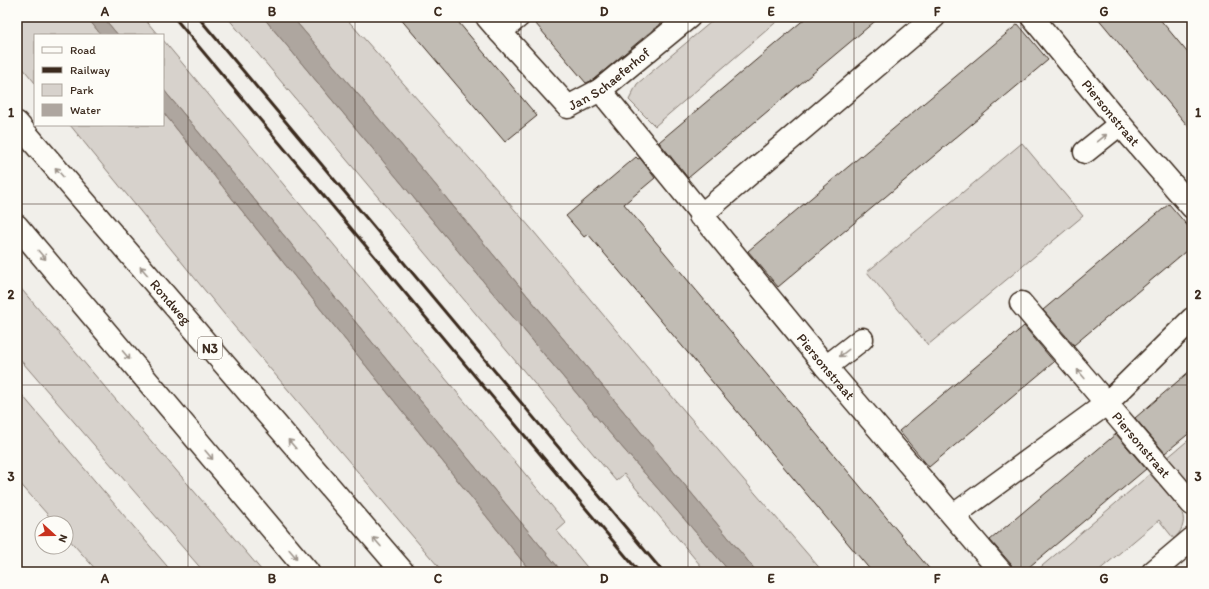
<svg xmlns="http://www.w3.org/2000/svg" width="1209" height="589" font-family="Itim,sans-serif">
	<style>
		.green { fill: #d7d2cc; stroke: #897e75 }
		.water { fill: #aea69f; stroke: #80746b }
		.building { fill: #c1bcb4; stroke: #3b2a1e }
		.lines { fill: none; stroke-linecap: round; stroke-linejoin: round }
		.minor-casing { stroke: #3b2a1e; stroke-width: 25 }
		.highway-casing { stroke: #3b2a1e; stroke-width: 25 }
		.minor { stroke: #fdfcf7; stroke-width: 22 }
		.highway { stroke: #fdfcf7; stroke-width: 22 }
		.rail { stroke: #3b2a1e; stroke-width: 3 }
		.oneway { stroke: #9c938a }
		.grid { fill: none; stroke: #3b2a1e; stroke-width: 1; stroke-opacity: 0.55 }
		.labels { text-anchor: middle; stroke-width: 4; stroke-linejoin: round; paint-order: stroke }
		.shield { fill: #fdfcf7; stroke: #75695f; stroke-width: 1 }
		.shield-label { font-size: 13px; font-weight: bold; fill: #3b2a1e }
		.street-label { font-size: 14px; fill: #3b2a1e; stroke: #fdfcf7 }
		.neatline { fill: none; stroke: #3b2a1e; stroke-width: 1.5 }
		.grid-label { font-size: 13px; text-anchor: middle; font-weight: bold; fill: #3b2a1e }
	</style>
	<rect width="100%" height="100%" fill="#f1efea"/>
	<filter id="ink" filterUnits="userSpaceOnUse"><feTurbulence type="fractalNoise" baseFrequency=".025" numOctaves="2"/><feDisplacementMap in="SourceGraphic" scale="8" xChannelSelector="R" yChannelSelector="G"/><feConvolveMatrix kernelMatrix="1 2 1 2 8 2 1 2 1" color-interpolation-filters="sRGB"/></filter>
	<g filter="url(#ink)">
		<path class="green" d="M17 17H87L101 35H35V83L17 61Z
			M103 17H143L158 35H118Z
			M227 17H263L608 431 730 572H706L624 474 616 481Z
			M292 17H345L529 226 651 372 823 572H757L433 182Z
			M717 17H782L655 126 629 100 637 84Z
			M163 40 566 523 557 531 591 572H562L163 89Z
			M163 112 531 572H443L233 325 70 125H163Z
			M1022 143 1083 216 928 345 867 272Z
			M17 284 263 572H204L17 356Z
			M17 389 172 572H98L66 536V523H55L17 480Z
			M1192 437V488L1167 458Z
			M1150 474C1156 482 1179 505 1182 513 1186 523 1181 532 1174 539L1159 520 1097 572H1035Z"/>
		<path class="water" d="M87 17H103L118 35H101Z
			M263 17H292L433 182 757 572H730L608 431Z
			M163 89 562 572H531L163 112Z"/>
		<path class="building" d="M399 17H454L537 116 505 142Z
			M530 17H668L593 80 586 83Z
			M807 17H880L688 178 659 142Z
			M1097 17H1158L1192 58V131Z
			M1018 24 1048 60 778 287 748 251Z
			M636 157 638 159 640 158 655 178 624 204 932 572H872L588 234 584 237 566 216Z
			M1169 204 1192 231V246L1074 345 1043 310Z
			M1024 326 1054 362 929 467 899 431Z
			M1192 369V431L1165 453 1135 418Z
			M1116 434 1146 469 1023 572H1013L1011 564 990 540Z"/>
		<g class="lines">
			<g class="minor-casing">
				<g id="minor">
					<path d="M487 17 500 32 518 17"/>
					<path id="s1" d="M1032 17 1120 124 1192 207"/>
					<path id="s2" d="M500 32 568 107 600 90 689 17"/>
					<path id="s3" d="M600 90 826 367 1001 572"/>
					<path d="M1085 152 1120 124"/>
					<path d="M700 216 934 17"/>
					<path id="s4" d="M1021 303 1192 504"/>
					<path d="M826 367 862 339"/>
					<path d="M954 515 1106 404 1192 319"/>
					<path d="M1153 572 1192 539"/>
				</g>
			</g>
			<g class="highway-casing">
				<g id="highway">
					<path id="s5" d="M17 123 403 572"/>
					<path d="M17 226 308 572"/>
				</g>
			</g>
			<use href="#minor" class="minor"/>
			<use href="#highway" class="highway"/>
			<path class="rail" d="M174 17 639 572
				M198 17 663 572"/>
		</g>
		<defs><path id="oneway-shaft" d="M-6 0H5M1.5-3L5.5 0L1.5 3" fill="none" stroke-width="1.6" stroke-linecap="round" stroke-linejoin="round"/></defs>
		<g class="oneway">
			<use href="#oneway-shaft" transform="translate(1102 138) rotate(-39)"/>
			<use href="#oneway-shaft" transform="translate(59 172) rotate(-131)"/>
			<use href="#oneway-shaft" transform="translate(42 255) rotate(50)"/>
			<use href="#oneway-shaft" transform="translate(144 271) rotate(-131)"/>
			<use href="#oneway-shaft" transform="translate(844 353) rotate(142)"/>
			<use href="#oneway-shaft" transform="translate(126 355) rotate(50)"/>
			<use href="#oneway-shaft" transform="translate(1081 374) rotate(-130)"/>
			<use href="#oneway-shaft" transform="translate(292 444) rotate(-131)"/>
			<use href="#oneway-shaft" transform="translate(209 455) rotate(50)"/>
			<use href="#oneway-shaft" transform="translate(377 542) rotate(-131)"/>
			<use href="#oneway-shaft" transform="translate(293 554) rotate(50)"/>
		</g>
	</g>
	<path class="grid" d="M188 17V572M355 17V572M521 17V572M688 17V572M854 17V572M1021 17V572M17 204H1192M17 385H1192"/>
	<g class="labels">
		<rect class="shield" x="198" y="337" width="24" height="22" rx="3"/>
		<g class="shield-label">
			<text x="210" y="353">N3</text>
		</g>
		<g class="street-label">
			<text dy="5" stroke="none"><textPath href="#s2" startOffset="151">Jan Schaeferhof</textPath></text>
			<text dy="5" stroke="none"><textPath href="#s1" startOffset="124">Piersonstraat</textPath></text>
			<text dy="5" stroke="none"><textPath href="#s5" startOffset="236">Rondweg</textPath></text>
			<text dy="5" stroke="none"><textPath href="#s3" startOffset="357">Piersonstraat</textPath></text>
			<text dy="5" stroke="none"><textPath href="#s4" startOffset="186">Piersonstraat</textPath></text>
		</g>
	</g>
	<rect width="1209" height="589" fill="none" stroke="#fdfcf7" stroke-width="44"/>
	<rect x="34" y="34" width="130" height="92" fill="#fdfcf7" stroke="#afa8a0"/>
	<rect x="42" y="47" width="20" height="6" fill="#fdfcf7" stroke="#afa8a0"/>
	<text x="70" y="54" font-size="12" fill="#3b2a1e">Road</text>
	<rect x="42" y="67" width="20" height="6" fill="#3b2a1e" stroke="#afa8a0"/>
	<text x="70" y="74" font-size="12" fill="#3b2a1e">Railway</text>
	<rect x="42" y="84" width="20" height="12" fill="#d7d2cc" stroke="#afa8a0"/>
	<text x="70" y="94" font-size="12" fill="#3b2a1e">Park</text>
	<rect x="42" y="104" width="20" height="12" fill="#aea69f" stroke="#afa8a0"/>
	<text x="70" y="114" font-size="12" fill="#3b2a1e">Water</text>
	<g transform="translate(54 535) rotate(111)"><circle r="19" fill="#fdfcf7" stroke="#afa8a0"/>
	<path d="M0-3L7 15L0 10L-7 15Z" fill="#c8321e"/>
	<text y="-6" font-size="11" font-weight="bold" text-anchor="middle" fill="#3b2a1e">N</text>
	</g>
	<rect x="22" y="22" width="1165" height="545" class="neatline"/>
	<g class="grid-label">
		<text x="105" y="16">A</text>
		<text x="272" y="16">B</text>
		<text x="438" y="16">C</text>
		<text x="604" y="16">D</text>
		<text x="771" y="16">E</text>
		<text x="937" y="16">F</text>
		<text x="1104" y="16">G</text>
		<text x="11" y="117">1</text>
		<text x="1198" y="117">1</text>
		<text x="11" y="299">2</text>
		<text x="1198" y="299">2</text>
		<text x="11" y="481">3</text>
		<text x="1198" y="481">3</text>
		<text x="105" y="583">A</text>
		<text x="272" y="583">B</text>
		<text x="438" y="583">C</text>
		<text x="604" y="583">D</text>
		<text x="771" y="583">E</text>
		<text x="937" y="583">F</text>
		<text x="1104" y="583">G</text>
	</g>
</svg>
